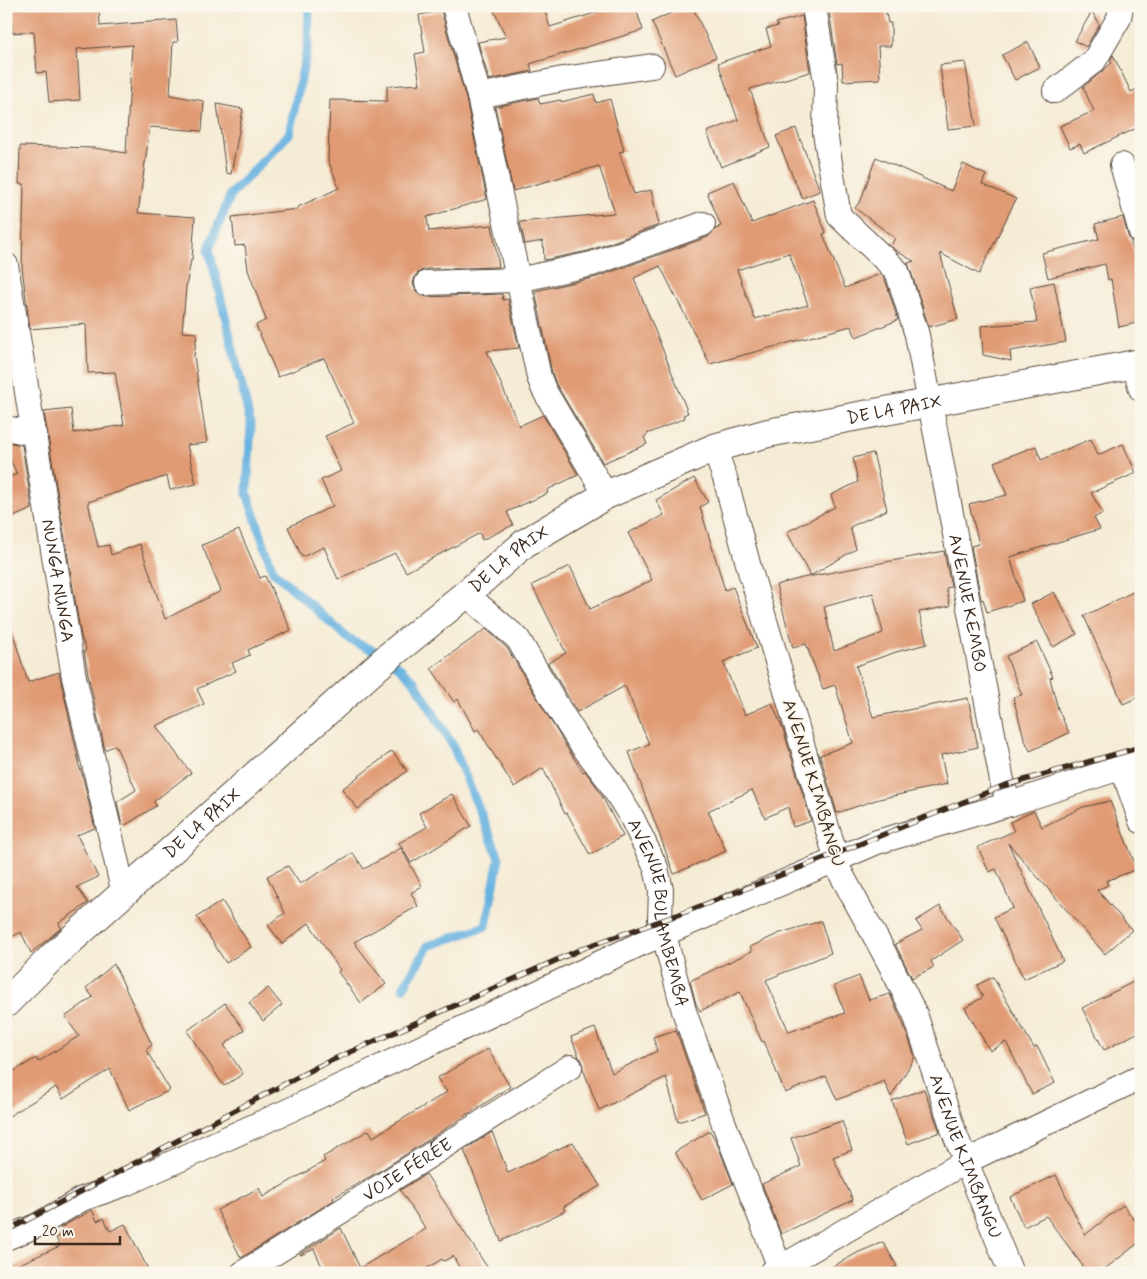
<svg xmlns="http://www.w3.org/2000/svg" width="1147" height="1279" font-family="Mynerve,sans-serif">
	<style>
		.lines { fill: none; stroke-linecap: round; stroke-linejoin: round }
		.stream { stroke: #68b2e0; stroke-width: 9 }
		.building { fill: #e09b75; fill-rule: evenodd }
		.minor-casing { stroke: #57473a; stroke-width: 26 }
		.tertiary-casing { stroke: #57473a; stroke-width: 30 }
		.minor { stroke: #fff; stroke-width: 24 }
		.tertiary { stroke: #fff; stroke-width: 28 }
		.rail-casing { stroke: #3b2a1e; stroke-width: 5.5 }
		.rail { stroke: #fbf7ec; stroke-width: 4; stroke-dasharray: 11; stroke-linecap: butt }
		.labels { text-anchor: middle; stroke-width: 4.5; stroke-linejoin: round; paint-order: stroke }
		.street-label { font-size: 18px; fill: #3b2a1e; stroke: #fbf7ec }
	</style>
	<rect width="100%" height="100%" fill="#fbf7ec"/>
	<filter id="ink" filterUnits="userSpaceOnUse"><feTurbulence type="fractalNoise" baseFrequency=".02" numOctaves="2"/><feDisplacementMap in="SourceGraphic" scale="10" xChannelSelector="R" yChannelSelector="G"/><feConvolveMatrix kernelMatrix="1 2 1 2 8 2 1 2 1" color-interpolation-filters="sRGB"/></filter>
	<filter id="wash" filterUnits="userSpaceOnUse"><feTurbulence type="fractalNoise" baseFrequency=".0096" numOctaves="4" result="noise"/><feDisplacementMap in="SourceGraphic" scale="20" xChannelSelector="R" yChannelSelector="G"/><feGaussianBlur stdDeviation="1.12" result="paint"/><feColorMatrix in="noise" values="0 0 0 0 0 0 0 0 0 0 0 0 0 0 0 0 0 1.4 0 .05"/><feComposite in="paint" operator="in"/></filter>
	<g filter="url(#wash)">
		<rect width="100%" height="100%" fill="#f5ecd6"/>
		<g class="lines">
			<path class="stream" d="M309 6 308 45 289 134 231 194 209 249 251 425 247 493 273 571 350 640 388 657 414 681 453 746 499 858 486 926 428 946 403 988"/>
		</g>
		<g id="blocks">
			<path class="building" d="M10 6H99L100 26 176 20 178 42H173L170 95 204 101 202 131 150 127 138 213 195 217 192 260H191L186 287 182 332 197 333 194 356 207 443 187 445 196 484 170 490 167 476 88 502 98 547 109 545 111 555 140 544 165 619 221 591 202 545 239 530 260 578 265 576 291 630 248 650 250 655 232 663 236 671 197 689 204 704 156 726 191 773 154 801 156 806 124 826 121 821 117 802 136 790 115 745 105 750 88 674 84 651 86 650 81 636 44 412 71 409 74 433 124 425 115 372 88 373 86 324 30 329 22 268 24 184H19L20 146 94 148 126 153 132 45 77 49 80 100 49 102 46 72 37 73 34 31 12 33Z
				M492 6H543L550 27 617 6H635L643 30 533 63 530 64 532 71 489 80 478 42 506 37Z
				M685 6H692L716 57 675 75 652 22Z
				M885 8 888 23H891V46H878L880 79 843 81 842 63 837 64 829 10Z
				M441 11 466 99 487 199 427 217 429 231 492 225 499 267 426 269 419 272 415 276 413 284 416 291 421 295 427 297 502 294 503 300 508 299 519 348 487 351 519 426 543 415 578 475 547 490 548 493 507 512 513 525 482 540 480 533 406 572 395 553 338 579 324 547 302 557 288 527 333 506 321 480 341 471 325 436 354 423 324 358 278 377 256 325 266 320 248 270 245 245 235 246 232 217 298 209V207L339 188 328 160 330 100 387 101V86L420 84 415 54 425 52 419 15Z
				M1092 11 1099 25 1086 47 1075 41Z
				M802 16 810 72 750 89 770 147 721 167 707 132 738 120 718 63 771 46 766 29 778 26 776 23Z
				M1028 42 1040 67 1015 80 1002 55Z
				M1113 55 1131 92 1141 87V126L1084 153 1080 144 1070 148 1060 126 1094 111 1083 87 1112 63 1110 61Z
				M965 62 976 126 948 129 940 65Z
				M594 94 596 103 610 99 624 151 619 152 634 194 651 190 659 225 588 251 544 260 543 241 525 244 520 222 615 213 599 166 513 191 495 107 538 98 540 104 561 100V102Z
				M217 104 243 109 231 174 226 173Z
				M796 128 820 191 802 198 776 136Z
				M876 157 951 191 963 164 986 175 982 184 1016 199 979 274 940 253 958 319 929 327 908 263 914 261 896 251 891 246 895 238 855 208 861 200Z
				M734 181 752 223 813 200 826 233 823 234 845 288 880 274 885 279 898 320 856 337 851 326 710 364 660 266 634 278 688 413 683 415 685 418 647 434V435L644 437 647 444 603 463 556 384 552 373 535 291 597 277 708 237 715 229 719 228 718 227 721 226 707 192ZM789 253 808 305 755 319 737 270Z
				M1123 217 1128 236 1131 242 1141 280V322L1119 327 1111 279 1108 280 1105 264 1048 278 1042 253 1099 239 1095 224Z
				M1054 282 1066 342 1010 351 1011 361 983 355 981 326 1037 322 1030 287Z
				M1091 439 1098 455 1123 444 1136 473 1091 493 1103 513 1094 518 1100 529 1010 557 1023 601 987 612 983 599 981 600 971 546 979 544 969 504 1007 495 994 462 1036 446 1041 460Z
				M6 442 22 445 32 509 6 520V479L17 474 6 451Z
				M873 453 887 510 850 527 856 549 810 576 787 532 835 507 831 495 858 482 853 458Z
				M694 478 708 502 700 507 725 590 733 587 757 648 723 662 745 715 772 703 783 729 811 821 793 827 788 807 765 818 752 790 708 811 726 851 674 874 629 752 649 744 625 686 577 712 548 663 566 653 532 585 570 566 590 609 652 580 628 533 664 515 656 500Z
				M944 551 951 587 946 588 950 606 919 612 927 644 896 652 856 666 873 717 968 698 978 747 941 755 947 784 879 799 837 813 820 755 853 743 835 685 823 689 806 644 793 648 776 585 802 578ZM873 593 883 633 834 651 824 607Z
				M1141 588V696L1123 704 1084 616Z
				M1054 592 1077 634 1053 647 1031 604Z
				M11 628 28 682 59 672 79 762 78 763 82 774 95 828 77 835 98 877 77 887 88 903 59 923 61 928 31 953 21 932 6 940V629Z
				M486 629 507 648 569 751 583 772 585 771 597 787 623 836 590 855 567 813 565 814 543 768 514 787 478 729 475 731 458 699 454 702 431 668Z
				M1037 642 1053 677 1050 678 1058 709 1069 733 1030 751 1024 738 1013 697 1022 695 1006 656Z
				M392 751 407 771 358 809 342 789Z
				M452 794 471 826 411 863 399 843 427 827 419 813Z
				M1110 801 1137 869 1106 881 1108 885 1097 890 1132 930 1105 954 1008 843 1063 961 1024 979 994 917 1013 908 996 869 989 872 978 847 1014 831 1010 822 1034 811 1042 827 1083 807Z
				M401 848 422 886 411 893 418 906 354 942 386 984 361 1003 338 972 340 970 309 923 282 944 268 925 285 913 267 876 288 866 300 884 353 853 364 869Z
				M222 901 251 947 226 963 197 917Z
				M940 906 963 940 931 961 934 967 912 978 895 944 922 930 916 921Z
				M821 921 831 953 766 980 789 1032 845 1013 834 986 859 976 869 1000 890 994 903 1023 915 1057 891 1097 884 1081 837 1100 826 1076 785 1093 764 1041 762 1042 740 992 700 1011 696 1004 690 981 752 951 750 947 780 933Z
				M114 964 152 1045 146 1050 170 1090 129 1110 110 1069 63 1099 56 1087 6 1118V1076L36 1058 38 1062 79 1036 65 1017 93 997 86 988Z
				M993 977 1034 1048 1037 1046 1055 1083 1032 1094 1006 1042 990 1051 965 1008 983 997 977 985Z
				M1141 978V1031L1104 1050 1082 1008Z
				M268 988 282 1005 263 1021 249 1003Z
				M225 1003 244 1030 224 1045 243 1074 224 1086 187 1031Z
				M595 1028 612 1073 657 1051 653 1037 676 1030 705 1113 678 1122 666 1077 599 1110 583 1069 582 1060 579 1057 571 1037Z
				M488 1049 510 1087 383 1169 333 1198 334 1200 241 1258 217 1210 259 1188 263 1197 325 1161 323 1157 369 1130 373 1137 447 1092 437 1078Z
				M924 1089 940 1132 908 1144 892 1101Z
				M842 1121 852 1150 833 1157 853 1200 781 1234 762 1184 801 1166 791 1138Z
				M710 1131 717 1143 733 1184 702 1200 675 1152Z
				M492 1132 508 1173 573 1142 600 1186 563 1207 565 1211 501 1241 464 1150Z
				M426 1174 491 1273H462L453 1256 444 1261 442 1259 419 1273H325L314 1249 301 1255 300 1254 341 1228 360 1268 426 1229 400 1190Z
				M1056 1175 1085 1235 1123 1205 1141 1229V1241L1102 1271 1103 1273H1088L1046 1216 1024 1227 1010 1197Z
				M92 1210 97 1221 104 1218 110 1231 125 1224 150 1273H6V1270L60 1246 56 1238 64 1234 60 1228Z
				M883 1242 897 1266 885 1273H821L859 1252Z"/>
		</g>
	</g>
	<g filter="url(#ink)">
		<use href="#blocks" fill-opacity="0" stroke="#57473a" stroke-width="1"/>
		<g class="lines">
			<g class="minor-casing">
				<g id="minor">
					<path d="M454 6 479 96 539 377 544 390 606 495"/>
					<path id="s1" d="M814 6 826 83 825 133 839 216 897 271 917 335 1003 786 1010 804"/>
					<path d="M1055 91 1094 61 1119 18 1121 6"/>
					<path d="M479 96 563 79 652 66"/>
					<path d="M1122 165 1141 232"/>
					<path id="s2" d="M6 265 74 677 124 894"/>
					<path d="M427 283 518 280 592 264 703 224"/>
					<path d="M1134 364 1141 389"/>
					<path d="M6 428 35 434"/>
					<path id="s3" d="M714 448 725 478 750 571 835 854 834 861 889 962 915 1014 954 1132 1011 1273"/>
					<path id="s4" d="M466 594 518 639 560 711 581 744 608 779 632 818 656 868 661 890 660 920 684 1011 724 1124 782 1273"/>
					<path d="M1122 767 1141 821"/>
					<path d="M6 1238 38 1225 82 1199 125 1184 292 1109 640 944 833 861 877 842 1010 804 1141 761"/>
					<path id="s5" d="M243 1273 570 1067"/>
					<path d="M771 1273 965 1162 1141 1077"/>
				</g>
			</g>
			<g class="tertiary-casing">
				<g id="tertiary">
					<path id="s6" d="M6 1003 53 956 388 657 466 594 525 543 606 495 714 448 768 433 1141 363"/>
				</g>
			</g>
			<use href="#minor" class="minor"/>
			<use href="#tertiary" class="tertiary"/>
			<g class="rail-casing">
				<path id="rail" d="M6 1231 319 1066 586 947 680 914 835 854 1003 786 1141 747"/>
			</g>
			<use href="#rail" class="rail"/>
		</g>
	</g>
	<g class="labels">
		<g class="street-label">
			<text dy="6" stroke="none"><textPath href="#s6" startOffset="1090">DE LA PAIX</textPath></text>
			<text dy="6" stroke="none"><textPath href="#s6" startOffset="671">DE LA PAIX</textPath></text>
			<text dy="6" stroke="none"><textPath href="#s2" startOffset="320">NUNGA NUNGA</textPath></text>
			<text dy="6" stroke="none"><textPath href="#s1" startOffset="632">AVENUE KEMBO</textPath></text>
			<text transform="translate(814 783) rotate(73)" y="6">AVENUE KIMBANGU</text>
			<text dy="6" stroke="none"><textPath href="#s6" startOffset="266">DE LA PAIX</textPath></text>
			<text dy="6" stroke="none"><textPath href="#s4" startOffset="381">AVENUE BULAMBEMBA</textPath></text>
			<text dy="6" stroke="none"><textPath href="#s3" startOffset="755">AVENUE KIMBANGU</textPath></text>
			<text dy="6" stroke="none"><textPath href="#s5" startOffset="194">VOIE FÉRÉE</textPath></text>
		</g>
	</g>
	<rect width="1147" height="1279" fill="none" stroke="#fbf7ec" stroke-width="25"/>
	<path d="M35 1236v8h85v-8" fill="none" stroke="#3b2a1e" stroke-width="2.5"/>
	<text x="42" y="1236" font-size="15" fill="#3b2a1e" stroke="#fbf7ec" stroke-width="4" paint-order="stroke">20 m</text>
</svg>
